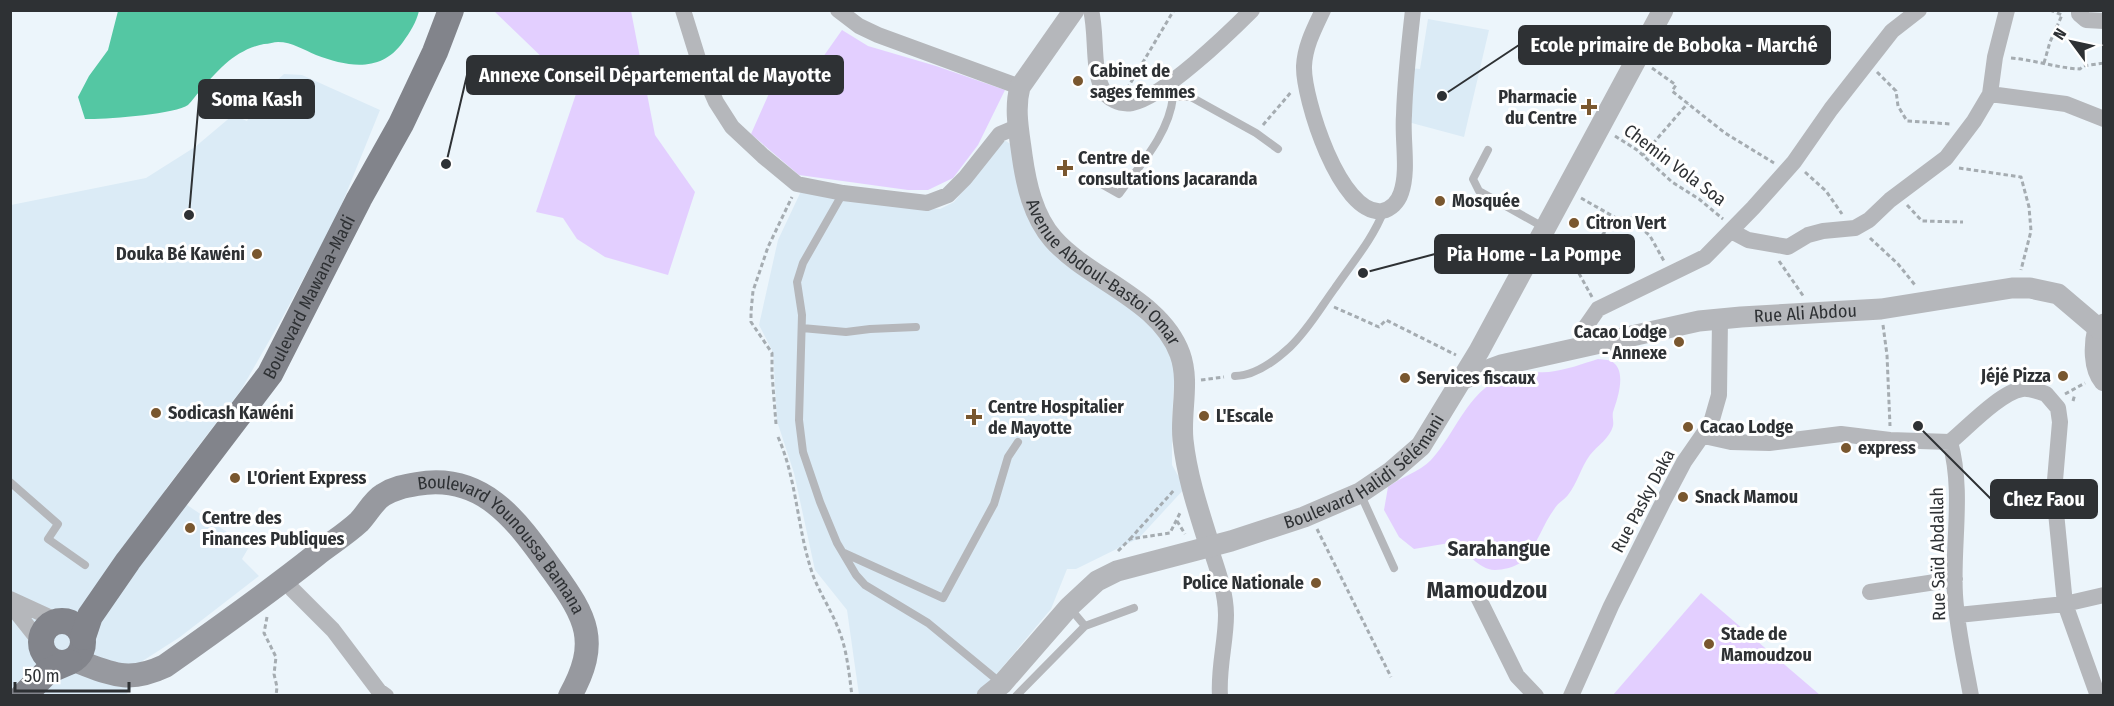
<svg xmlns="http://www.w3.org/2000/svg" width="2114" height="706" font-family="'Fira Sans Condensed',sans-serif">
	<style>
		.built { fill: #dbebf6 }
		.green { fill: #e3cfff }
		.water { fill: #54c7a3 }
		.lines { fill: none; stroke-linecap: round; stroke-linejoin: round }
		.path { stroke: #a5acb1; stroke-width: 3; stroke-dasharray: 4.5 3; stroke-linecap: butt }
		.service { stroke: #b5b7bb; stroke-width: 8 }
		.minor { stroke: #b5b7bb; stroke-width: 16 }
		.tertiary { stroke: #b5b7bb; stroke-width: 21 }
		.secondary { stroke: #97999f; stroke-width: 24 }
		.primary { stroke: #82848b; stroke-width: 26 }
		.poi-dot { fill: #79572f; stroke: #fff; stroke-width: 2 }
		.labels { text-anchor: middle; stroke-width: 6; stroke-linejoin: round; paint-order: stroke }
		.poi-label { font-size: 18px; font-weight: bold; fill: #2e3134; stroke: #fff; text-anchor: start }
		.street-label { font-size: 18px; fill: #2e3134; stroke: #fff }
		.quarter-label { font-size: 21px; font-weight: bold; fill: #2e3134; stroke: #fff }
		.district-label { font-size: 24px; font-weight: bold; fill: #2e3134; stroke: #fff }
		.leader { fill: none; stroke: #2e3134; stroke-width: 2 }
		.callout-dot { fill: #2e3134; stroke: #fff; stroke-width: 2 }
		.callout { fill: #2e3134; stroke: #2e3134; stroke-width: 2 }
		.callout-label { font-size: 20px; text-anchor: middle; font-weight: bold; fill: #fff }
	</style>
	<rect width="100%" height="100%" fill="#ecf5fb"/>
	<path class="built" d="M1428 19 1489 30 1464 137 1408 122 1411 68 1420 69Z
		M284 74 302 75 380 110 337 216 280 322 241 390 165 490 249 547 242 559 259 576 180 637 141 662 134 684 126 695 11 696V205L146 178 195 147 233 115 247 121 265 91Z
		M1006 141 1013 146 1025 204 1147 322 1168 347 1175 365 1172 420V465L1185 488 1139 538 1076 569H1067L1051 609 979 695H859L847 610 815 570 794 473 777 421 773 352 759 325 778 240 803 187 925 208 940 209 954 202 1003 142Z"/>
	<path class="green" d="M494 11H631L655 135 695 192 668 275 605 257 577 239 563 218 536 212 577 91Z
		M842 30 868 46 936 66 1005 90 978 145 953 178 928 190H908L799 175 751 134 779 71 796 72 798 80 825 75 823 57Z
		M1598 359C1604 360 1611 359 1615 364 1626 375 1617 400 1613 412 1612 417 1614 422 1613 426 1610 438 1597 446 1590 455 1581 467 1577 484 1568 495 1564 500 1558 503 1555 508 1542 525 1537 547 1521 562 1516 567 1502 570 1495 570 1477 569 1468 552 1455 542L1414 549 1399 537 1384 510 1388 487C1401 477 1419 472 1431 460 1456 433 1467 392 1503 377 1518 371 1533 373 1549 372 1566 370 1582 364 1598 359Z
		M1701 593 1820 695H1613Z"/>
	<path class="water" d="M118 11V10L419 11C416 23 410 32 403 42 381 73 348 67 316 55 304 50 292 42 278 42 274 42 269 44 264 44 235 50 218 70 200 91 196 95 192 101 188 105 176 114 102 120 85 119L78 97 89 76 108 50Z"/>
	<g class="lines">
		<path class="path" d="M1590 10 1591 11
			M2050 10 2062 15
			M2011 58C2035 60 2057 68 2080 69L2083 66 2104 63
			M2044 63 2050 42 2062 15
			M1652 68 1676 85 1672 91 1725 133 1774 163
			M1877 72 1896 91 1898 106 1907 121 1951 124
			M1127 89 1174 10
			M1263 125 1292 91
			M1615 136 1637 150 1672 182 1699 199 1723 219
			M1643 155 1688 103
			M1959 168 2021 177 2029 207 2031 231 2021 270
			M1805 172 1826 191 1842 214
			M1581 198 1616 218H1631L1650 236 1664 261
			M1907 205 1922 221 1963 222
			M1870 238 1898 264 1915 285
			M1779 261 1804 297
			M1592 297 1576 268 1616 218
			M1334 307 1379 327 1386 320 1456 355
			M1883 325 1887 355 1890 426
			M1201 380 1224 377
			M2065 394 2085 383
			M2073 401 2075 394
			M776 424 772 374V353L751 322V312L753 291 768 247 792 197
			M778 437C796 477 797 524 810 566 816 588 830 607 838 628 847 649 849 673 852 696
			M1177 521 1185 534
			M1317 529 1391 677
			M1130 539 1175 489
			M1118 551 1130 539 1170 533 1180 513
			M267 617 264 633 276 657 274 674 277 687 276 696"/>
		<path class="service" d="M1173 97H1191L1256 133 1278 149
			M1488 150 1473 179 1479 191 1545 228
			M1089 177 1119 194C1140 165 1169 134 1173 97L1163 88
			M843 193 803 263 797 282 802 315 799 420 803 452 820 502 837 543 856 575 865 585 928 623 1002 684
			M802 328 846 332 870 329 916 327
			M1235 376C1255 376 1276 360 1290 347 1308 330 1321 307 1335 288 1352 263 1373 239 1384 210
			M10 482 58 524 48 539 85 565
			M1360 493 1394 568
			M844 553 943 598 994 504 1008 457 1018 442
			M1085 626 1134 608
			M1016 696 1085 626 1069 607"/>
		<path class="minor" d="M683 10 701 68 716 102 732 127 763 156 797 184 843 193 927 203 948 195 965 178 1000 134 1019 126
			M838 10 859 26 878 35 1020 87
			M1091 10C1097 34 1092 67 1102 88 1107 99 1120 105 1132 103 1162 98 1229 33 1252 10
			M1323 10C1314 29 1305 46 1304 66 1303 98 1340 216 1382 211 1391 209 1398 202 1401 193 1409 170 1402 140 1404 115 1405 81 1409 45 1413 10
			M2079 10V14L2086 20 2104 21
			M1990 94 2066 104 2104 119
			M1731 231 1748 240 1788 247 1808 235 1823 231 1855 228 1869 220 1890 200 1946 158 1974 121 1990 94 1995 57 2007 10
			M1582 345V332L1598 309 1705 257 1753 208 1794 162 1831 109 1892 31 1919 10
			M1704 436 1731 442 1769 443 1841 434 1890 440 1950 442
			M1950 442C1967 428 2001 392 2022 389 2030 388 2038 391 2046 394L2058 408 2060 422 2054 492 2065 604 2098 696
			M1950 442C1964 492 1952 544 1955 595 1957 629 1965 662 1971 696
			M1210 547C1217 568 1226 592 1226 615 1226 642 1218 668 1220 696
			M285 579 292 589 333 630 379 691 386 696
			M1870 592 1955 579
			M1476 593 1517 676 1536 696
			M10 599 58 621
			M10 604 41 643
			M1958 615 2065 604 2104 595
			M1571 696 1611 606 1663 502 1684 462 1711 423 1719 395 1720 319"/>
		<g class="tertiary">
			<path id="s1" d="M1074 10 1020 87C1014 109 1019 132 1022 155 1026 184 1033 216 1053 239 1089 280 1160 299 1180 354 1190 382 1180 412 1183 440 1187 477 1199 512 1210 547"/>
			<path d="M2104 324 2098 328C2094 344 2093 368 2104 381"/>
			<path id="s2" d="M1463 379 1501 365 1699 321 1741 317 1881 309 2012 288H2030L2058 294 2098 328"/>
			<path id="s3" d="M987 696 1002 684 1069 607 1097 581 1117 571 1231 541 1304 517 1360 493 1391 472 1421 446 1479 351 1663 10"/>
		</g>
		<path class="secondary" id="s4" d="M74 660C110 673 127 684 165 666 216 630 267 594 316 555 330 544 346 534 359 522 367 514 373 501 383 495 394 488 405 486 417 484 485 472 519 524 553 571 587 618 600 642 570 696"/>
		<g class="primary">
			<circle cx="62" cy="642" r="21"/>
			<path id="s5" d="M83 637 90 616 128 561 270 374 359 199 401 124 435 52 451 10"/>
			<path d="M23 696 48 671 69 662"/>
		</g>
	</g>
	<g class="poi-dot">
		<circle cx="1078" cy="81" r="6"/>
		<path d="M1586 98h6v6h6v6h-6v6h-6v-6h-6v-6h6z"/>
		<path d="M1062 159h6v6h6v6h-6v6h-6v-6h-6v-6h6z"/>
		<circle cx="1440" cy="201" r="6"/>
		<circle cx="1574" cy="223" r="6"/>
		<circle cx="257" cy="254" r="6"/>
		<circle cx="1679" cy="342" r="6"/>
		<circle cx="2063" cy="376" r="6"/>
		<circle cx="1405" cy="378" r="6"/>
		<circle cx="156" cy="413" r="6"/>
		<circle cx="1204" cy="416" r="6"/>
		<path d="M971 408h6v6h6v6h-6v6h-6v-6h-6v-6h6z"/>
		<circle cx="1688" cy="427" r="6"/>
		<circle cx="1846" cy="448" r="6"/>
		<circle cx="235" cy="478" r="6"/>
		<circle cx="1683" cy="497" r="6"/>
		<circle cx="190" cy="528" r="6"/>
		<circle cx="1316" cy="583" r="6"/>
		<circle cx="1709" cy="644" r="6"/>
	</g>
	<g class="labels">
		<g class="poi-label">
			<text x="1090" y="77">Cabinet de<tspan x="1090" dy="21">sages femmes</tspan></text>
			<text x="1577" y="103" text-anchor="end">Pharmacie<tspan x="1577" dy="21">du Centre</tspan></text>
			<text x="1078" y="164">Centre de<tspan x="1078" dy="21">consultations Jacaranda</tspan></text>
			<text x="1452" y="207">Mosquée</text>
			<text x="1586" y="229">Citron Vert</text>
			<text x="245" y="260" text-anchor="end">Douka Bé Kawéni</text>
			<text x="1667" y="338" text-anchor="end">Cacao Lodge<tspan x="1667" dy="21">- Annexe</tspan></text>
			<text x="2051" y="382" text-anchor="end">Jéjé Pizza</text>
			<text x="1417" y="384">Services fiscaux</text>
			<text x="988" y="413">Centre Hospitalier<tspan x="988" dy="21">de Mayotte</tspan></text>
			<text x="168" y="419">Sodicash Kawéni</text>
			<text x="1216" y="422">L'Escale</text>
			<text x="1700" y="433">Cacao Lodge</text>
			<text x="1858" y="454">express</text>
			<text x="247" y="484">L'Orient Express</text>
			<text x="1695" y="503">Snack Mamou</text>
			<text x="202" y="524">Centre des<tspan x="202" dy="21">Finances Publiques</tspan></text>
			<text x="1304" y="589" text-anchor="end">Police Nationale</text>
			<text x="1721" y="640">Stade de<tspan x="1721" dy="21">Mamoudzou</tspan></text>
		</g>
		<g class="street-label">
			<text transform="translate(1675 165) rotate(37)" y="6">Chemin Vola Soa</text>
			<text dy="6" stroke="none"><textPath href="#s1" startOffset="312">Avenue Abdoul-Bastoi Omar</textPath></text>
			<text dy="6" stroke="none"><textPath href="#s5" startOffset="410">Boulevard Mawana-Madi</textPath></text>
			<text dy="6" stroke="none"><textPath href="#s2" startOffset="350">Rue Ali Abdou</textPath></text>
			<text dy="6" stroke="none"><textPath href="#s3" startOffset="453">Boulevard Halidi Sélémani</textPath></text>
			<text transform="translate(1643 501) rotate(-62)" y="6">Rue Pasky Daka</text>
			<text dy="6" stroke="none"><textPath href="#s4" startOffset="520">Boulevard Younoussa Bamana</textPath></text>
			<text transform="translate(1938 554) rotate(-91)" y="6">Rue Saïd Abdallah</text>
		</g>
		<g class="quarter-label">
			<text x="1499" y="556">Sarahangue</text>
		</g>
		<g class="district-label">
			<text x="1487" y="598">Mamoudzou</text>
		</g>
	</g>
	<path class="leader" d="M1442 96L1519 45M446 164L467 75M189 215L199 99M1363 273L1435 254M1918 426L1991 499"/>
	<g class="callout-dot">
		<circle cx="1442" cy="96" r="6"/>
		<circle cx="446" cy="164" r="6"/>
		<circle cx="189" cy="215" r="6"/>
		<circle cx="1363" cy="273" r="6"/>
		<circle cx="1918" cy="426" r="6"/>
	</g>
	<g class="callout">
		<rect x="1519" y="26" width="311" height="38" rx="6"/>
		<rect x="467" y="56" width="376" height="38" rx="6"/>
		<rect x="199" y="80" width="115" height="38" rx="6"/>
		<rect x="1435" y="235" width="199" height="38" rx="6"/>
		<rect x="1991" y="480" width="106" height="38" rx="6"/>
	</g>
	<g class="callout-label">
		<text x="1674" y="52">Ecole primaire de Boboka - Marché</text>
		<text x="655" y="82">Annexe Conseil Départemental de Mayotte</text>
		<text x="257" y="106">Soma Kash</text>
		<text x="1534" y="261">Pia Home - La Pompe</text>
		<text x="2044" y="506">Chez Faou</text>
	</g>
	<rect width="2114" height="706" fill="none" stroke="#2e3134" stroke-width="24"/>
	<g transform="translate(2072 42) rotate(303)" stroke="#ffffff" stroke-width="4.5" paint-order="stroke">
	<path d="M0-4.5L10 22L0 15L-10 22Z" fill="#2e3134"/>
	<text y="-9" font-size="16" font-weight="bold" text-anchor="middle" fill="#2e3134">N</text>
	</g>
	<path d="M15 682v9h114v-9" fill="none" stroke="#2e3134" stroke-width="3"/>
	<text x="24" y="682" font-size="18" fill="#2e3134" stroke="#ffffff" stroke-width="4.5" paint-order="stroke">50 m</text>
</svg>
